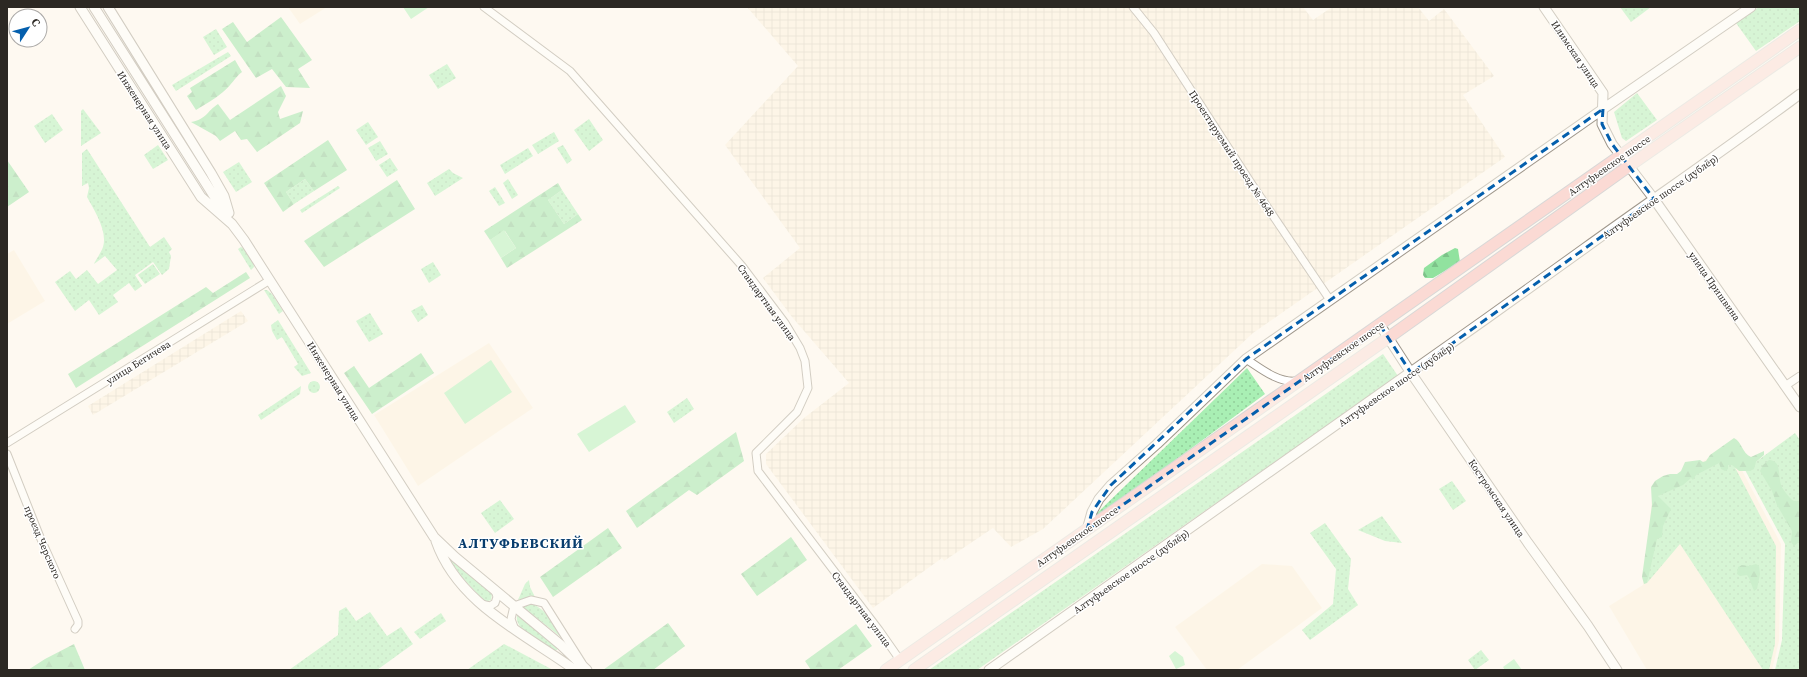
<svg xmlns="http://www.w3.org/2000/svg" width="1807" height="677" font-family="'Source Serif 4',serif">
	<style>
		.built { fill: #fdf0dc }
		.industrial { fill: url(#industrial-grid) }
		.grass { fill: url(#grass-dots) }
		.forest { fill: url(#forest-firs) }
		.garden { fill: #a9efb4 }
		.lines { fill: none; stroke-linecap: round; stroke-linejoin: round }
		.street-casing { stroke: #9f978b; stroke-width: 9 }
		.secondary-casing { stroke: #9f978b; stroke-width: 11 }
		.primary-casing { stroke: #d9d8d7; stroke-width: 13 }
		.street { stroke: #fff; stroke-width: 7 }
		.secondary { stroke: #fff; stroke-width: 9 }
		.primary { stroke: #fbdad4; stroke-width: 11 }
		.marked { fill: none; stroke: #045fad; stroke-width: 3; stroke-dasharray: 8 5; stroke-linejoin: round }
		.labels { text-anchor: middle; stroke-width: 3; stroke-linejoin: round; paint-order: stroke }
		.street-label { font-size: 10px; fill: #2c2823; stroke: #fff }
		.district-label { font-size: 14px; font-weight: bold; letter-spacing: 1px; fill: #073c6d; stroke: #fff }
	</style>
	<defs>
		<pattern id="industrial-grid" width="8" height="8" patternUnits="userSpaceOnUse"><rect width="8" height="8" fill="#fdf0dc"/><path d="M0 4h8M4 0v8" fill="none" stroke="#d9cebc"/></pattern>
		<pattern id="grass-dots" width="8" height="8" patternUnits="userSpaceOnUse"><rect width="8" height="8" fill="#a9efb4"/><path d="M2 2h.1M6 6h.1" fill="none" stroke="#92cd9a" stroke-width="1.8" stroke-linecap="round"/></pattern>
		<pattern id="forest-firs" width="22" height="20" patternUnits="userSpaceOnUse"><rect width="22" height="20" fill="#91e29f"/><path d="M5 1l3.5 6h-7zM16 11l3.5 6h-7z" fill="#7dc289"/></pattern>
	</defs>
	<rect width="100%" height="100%" fill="#fef9f1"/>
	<path class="built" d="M288 7H327L300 24Z
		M14 250 45 301 7 324V254Z
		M489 343 533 408 418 486 374 415Z
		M1729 446 1781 544 1779 641 1772 670H1647L1609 606 1643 585 1653 490Z
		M1262 564 1292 566 1322 608 1237 670H1207L1175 627Z"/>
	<path class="industrial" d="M747 7H1303L1313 20 1332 7H1418L1429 21 1444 9 1494 76 1463 95 1505 157 1253 333 1043 529 1011 547 993 528 944 561 942 558 873 608 766 464V454L804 418 849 383 792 317 763 278 800 248 725 145 798 66Z
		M241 311 248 321 93 415 88 406Z"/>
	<path class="grass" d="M1620 7H1651L1631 22Z
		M1759 7H1800V21L1756 51 1736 23Z
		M216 29 227 47 214 55 203 37Z
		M228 52 231 56 176 91 172 85Z
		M447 64 456 78 438 89 429 75Z
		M1637 93 1657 120 1626 141 1622 138 1614 112Z
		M83 109 101 133 81 146V111Z
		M52 114 63 130 45 143 34 126Z
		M589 119 603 140 589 151 574 130Z
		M368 122 378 137 366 145 356 130Z
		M554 132 559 141 538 154 532 145Z
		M380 141 388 154 376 161 368 148Z
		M158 145 168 160 153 169 144 155Z
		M563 145 572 160 567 164 557 148Z
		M528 148 533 156 505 174 500 165Z
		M87 149 150 247 164 237 172 249 169 252 171 256 169 269 162 275 153 262 135 275 142 286 135 291 129 283 113 295 118 302 99 315 89 300 75 311 55 282 70 271 76 279 87 270 98 284 117 270 105 256 94 264C96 259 101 253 103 247 108 231 94 210 87 197L89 188 88 183 82 186V153Z
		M390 158 398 170 387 177 379 165Z
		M239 162 252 182 236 192 223 172Z
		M449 169 453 173 463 178 435 196 427 183Z
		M305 179 314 191 294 204 286 192Z
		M508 179 518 195 512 199 503 183Z
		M338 186 340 188 302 213 300 210Z
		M495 187 505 203 499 206 489 191Z
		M562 190 578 214 564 224 548 200Z
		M241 247C247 250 254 261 254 267L251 270 238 249Z
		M433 262 441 275 429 283 421 269Z
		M153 264 160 274 145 284 138 275Z
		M264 290H267L272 294 283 311 279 314Z
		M422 305 428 315 418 322 411 311Z
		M370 313 383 334 369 342 356 321Z
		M278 320 311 373 302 376 294 367 298 364 282 337 277 340 272 331 271 325Z
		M1383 354 1398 376 977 670H929Z
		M1247 368 1265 394 1097 518 1096 514Z
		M308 387a6 6 0 1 1 12 0a6 6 0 1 1-12 0Z
		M301 386 300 394 261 420 258 415Z
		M687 398 694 409 674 423 667 412Z
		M1795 433 1800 440V670H1775L1782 640 1785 544 1745 470Z
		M1727 452 1776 546 1775 644 1769 670H1763L1680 544 1647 583 1659 490Z
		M1452 481 1466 501 1453 510 1439 489Z
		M500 500 514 519 495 533 481 513Z
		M1382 516 1402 543 1385 541 1358 530Z
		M1325 523 1351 559 1348 589 1358 605 1310 640 1302 630 1333 604 1336 569 1310 533Z
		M446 554 492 594 491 600 485 602 461 576Z
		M529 580 530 587 535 597 518 600 525 584Z
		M529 603C542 605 558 626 562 638L523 607Z
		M346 607 356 621 370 612 387 636 401 627 413 644 377 670H289L338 635 339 611Z
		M441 613 446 621 420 639 414 632Z
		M518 613 558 648 557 650H554L521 628C518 624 515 619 518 613Z
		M504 644 553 670H467Z
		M1481 650 1489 660 1475 670 1468 660Z"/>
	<path class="forest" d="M281 17 312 60 298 69 310 88 286 87 272 69 256 78 222 29 233 22 247 42Z
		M235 60 242 72C235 77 231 86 223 92 215 99 205 104 196 110L187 96 192 92 190 88Z
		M281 86 286 96 278 112 280 119 303 111 300 123 257 152 247 139 241 140 235 131 220 141 216 136 191 122C207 119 206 112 218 104L230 120Z
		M328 140 347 170 314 191 305 179 286 192 294 204 283 212 264 183Z
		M7 160 29 192 7 207Z
		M397 180 415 209 324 267 304 241Z
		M558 183 562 190 548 200 564 224 578 214 582 220 507 268 501 258 516 248 505 231 490 240 484 231Z
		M1455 248 1458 249 1460 262 1433 278H1425L1423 275 1424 268 1442 255Z
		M246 272 250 278 76 388 68 374 206 287 213 293Z
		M421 353 434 373 372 414 344 373 354 366 369 388Z
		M736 432 744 461 697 495 689 490 637 528 626 511Z
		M1734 438C1742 442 1742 453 1751 457L1764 451V455L1756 462 1754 469 1750 471H1739L1732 465H1728V469L1725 471 1721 469 1719 463 1696 475 1693 480 1691 478 1683 485 1658 496 1671 509 1663 526 1662 537 1657 539 1647 583 1644 584 1642 577 1652 505 1651 487 1655 481 1663 476 1670 474H1677L1681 471 1685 462 1700 460 1703 462 1706 461 1710 455Z
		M1769 460C1784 461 1776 479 1783 489 1785 492 1791 500 1794 501 1796 501 1798 501 1800 502V541L1794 546 1791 542 1792 531 1777 505 1772 491 1760 471 1763 465Z
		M608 528 622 548 553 597 540 577Z
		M791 537 807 560 757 596 741 574Z
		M1756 564 1759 566 1760 574 1757 589 1754 591 1749 578 1747 575 1740 576 1737 574 1738 567 1742 565 1749 566Z
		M668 623 685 646 653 670H603Z
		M856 624 872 646 838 670H811L805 661Z
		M74 644 85 670H28L45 659Z"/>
	<path class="garden" d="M403 7H429L411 19Z
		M504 230 516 248 501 258 490 240Z
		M491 360 512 392 465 424 444 393Z
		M625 405 636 422 589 452 577 434Z
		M1175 651 1183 657 1185 665 1176 669 1169 656Z
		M1514 659 1522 670H1505L1503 667Z"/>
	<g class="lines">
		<g class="street-casing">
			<path id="street" d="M484 7 570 71 742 266 785 323 800 348 805 361 808 388 797 412 756 453 758 471 879 630 900 660
				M1133 7 1154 33 1251 183 1330 300
				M1246 359C1260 368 1278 383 1296 381
				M1785 386 1800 376
				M7 443 270 280
				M7 454 40 537 78 621V625L75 629
				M481 604 490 606 495 603 497 597 495 590
				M515 630 511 619 514 606 531 600 544 603 582 663"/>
		</g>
		<g class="secondary-casing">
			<path id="secondary" d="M80 7 201 197 232 224 244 240 434 537 455 557 561 645 587 670
				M94 7 226 215
				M108 7 211 173 224 196 229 213
				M1544 7 1603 93 1602 124 1612 144 1654 199 1800 407
				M1380 325 1411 373 1528 543 1588 626 1617 670
				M1087 530 1092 512 1099 499 1111 485 1157 444 1246 359 1603 109 1751 7
				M436 541C458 604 524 633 575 670
				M989 670C1188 531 1387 390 1585 248 1656 197 1729 147 1800 94"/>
		</g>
		<g class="primary-casing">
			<path id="primary" d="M886 670 1800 30
				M914 670 1388 338 1629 166 1800 47"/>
		</g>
		<use href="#street" class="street"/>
		<use href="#secondary" class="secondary"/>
		<use href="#primary" class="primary"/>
	</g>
	<path d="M0 0H1807V677H0ZM1603 109 1602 124 1612 144 1654 199 1411 373 1380 325 1087 530 1092 512 1111 485 1246 359Z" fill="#fef9f1" fill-opacity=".55" fill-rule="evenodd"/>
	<path class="marked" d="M1603 109 1602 124 1612 144 1654 199 1411 373 1380 325 1087 530 1092 512 1111 485 1246 359Z"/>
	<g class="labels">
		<g class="street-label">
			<text transform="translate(1576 54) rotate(56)" y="4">Илимская улица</text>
			<text transform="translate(145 110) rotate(57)" y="4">Инженерная улица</text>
			<text transform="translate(1232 153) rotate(57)" y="4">Проектируемый проезд № 4648</text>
			<text transform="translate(1609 165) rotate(-35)" y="4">Алтуфьевское шоссе</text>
			<text transform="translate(1660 196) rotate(-35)" y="4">Алтуфьевское шоссе (дублёр)</text>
			<text transform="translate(1715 286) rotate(55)" y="4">улица Пришвина</text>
			<text transform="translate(767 302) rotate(54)" y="4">Стандартная улица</text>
			<text transform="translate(1343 351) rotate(-35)" y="4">Алтуфьевское шоссе</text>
			<text transform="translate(138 362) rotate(-32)" y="4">улица Бегичева</text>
			<text transform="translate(334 381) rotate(58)" y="4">Инженерная улица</text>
			<text transform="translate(1396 384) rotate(-35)" y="4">Алтуфьевское шоссе (дублёр)</text>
			<text transform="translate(1497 498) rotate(56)" y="4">Костромская улица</text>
			<text transform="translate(1077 536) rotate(-35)" y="4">Алтуфьевское шоссе</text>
			<text transform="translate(43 542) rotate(67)" y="4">проезд Черского</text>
			<text transform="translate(1131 571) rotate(-35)" y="4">Алтуфьевское шоссе (дублёр)</text>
			<text transform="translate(862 609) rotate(53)" y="4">Стандартная улица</text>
		</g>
		<g class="district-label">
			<text x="521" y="548">АЛТУФЬЕВСКИЙ</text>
		</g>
	</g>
	<rect width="1807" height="677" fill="none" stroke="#2c2823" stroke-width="16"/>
	<g transform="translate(28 28) rotate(54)"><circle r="19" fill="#ffffff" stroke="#aba9a7"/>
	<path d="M0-3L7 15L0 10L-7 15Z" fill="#045fad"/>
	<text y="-6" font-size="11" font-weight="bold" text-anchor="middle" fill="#2c2823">С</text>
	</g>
</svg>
